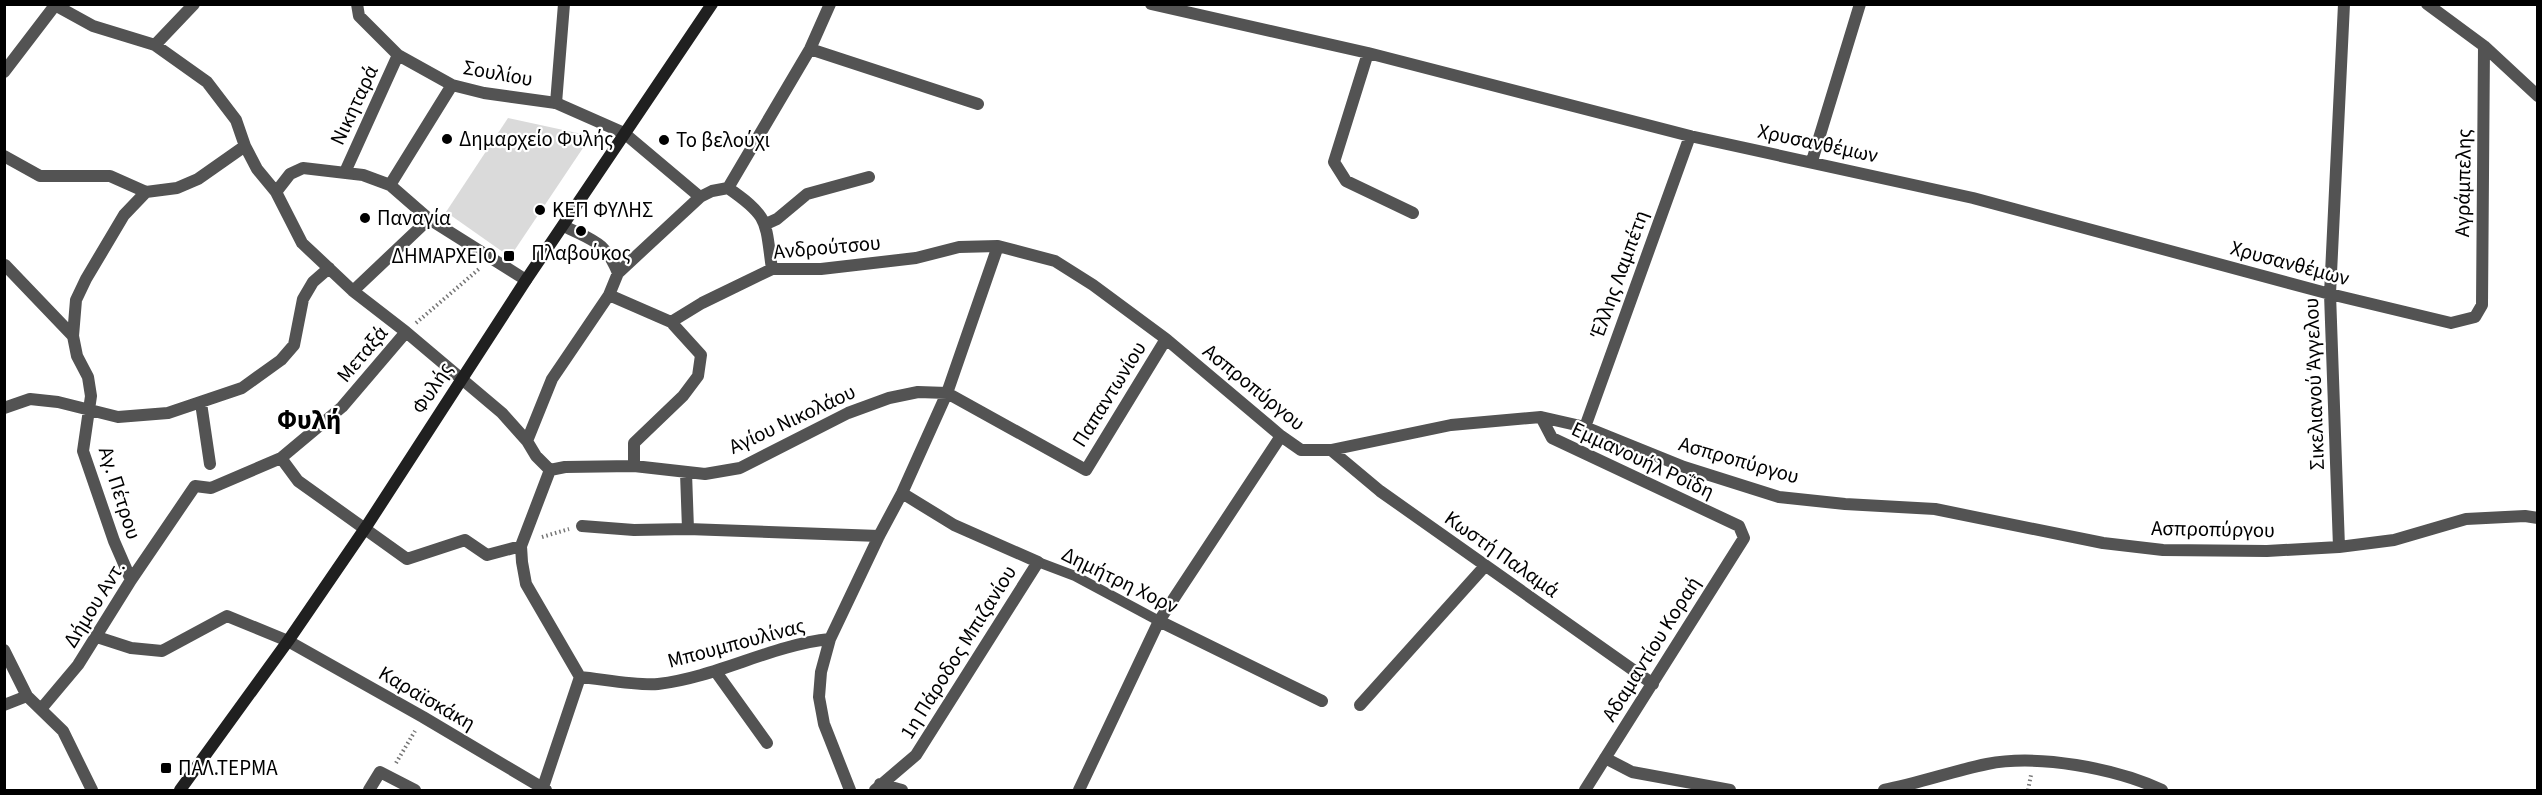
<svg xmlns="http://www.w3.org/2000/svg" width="2542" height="795" font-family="'Source Sans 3',sans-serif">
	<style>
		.green { fill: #dadada }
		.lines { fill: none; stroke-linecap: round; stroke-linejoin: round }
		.path { stroke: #757575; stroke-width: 4; stroke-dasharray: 1.5 3; stroke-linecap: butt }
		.service { stroke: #535353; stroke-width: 10 }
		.minor { stroke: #535353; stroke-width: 12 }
		.tertiary { stroke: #535353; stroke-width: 12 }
		.secondary { stroke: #202020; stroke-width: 12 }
		.poi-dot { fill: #000; stroke: #fff; stroke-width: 2 }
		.labels { text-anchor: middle; stroke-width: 4.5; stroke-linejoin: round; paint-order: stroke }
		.street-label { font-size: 21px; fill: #000; stroke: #fff }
		.poi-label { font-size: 21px; fill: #000; stroke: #fff; text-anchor: start }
		.district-label { font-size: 27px; font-weight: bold; fill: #000; stroke: #fff }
	</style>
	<rect width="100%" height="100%" fill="#fff"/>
	<path class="green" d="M508 118 591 136 510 257 446 212Z"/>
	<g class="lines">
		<path class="path" d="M416 323 479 269
			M542 537 569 529
			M396 763 415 731
			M2028 790 2031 775"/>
		<path class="service" d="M1038 562 1075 576 1159 621"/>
		<path class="minor" d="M53 4 93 26 155 45 207 82 236 120 245 146 257 169 276 192 302 243 353 291 406 332 502 413 527 441 536 456 550 470 565 467 634 466 705 474 740 468 848 413 889 398 918 392 947 393 1086 470 1166 339
			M357 4 359 16 398 55 452 85 484 93 556 103 624 133 700 197 712 191 728 188C770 217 765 221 772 269
			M1151 4 1368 53 1690 136 1973 198 2330 294 2451 323 2475 317 2482 305 2484 46
			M2427 4 2484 46 2538 96
			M155 45 194 4
			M810 49 978 104
			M1368 53 1334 162 1346 181 1413 213
			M4 72 56 4
			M4 156 40 176H110L146 192
			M1812 161 1860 4
			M345 172 398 55
			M390 185 452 85
			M728 188 810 49 830 4
			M276 192 290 174 303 168 363 175 390 185 429 219 526 280
			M766 224 777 219 807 194 869 177
			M5 265 73 336
			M618 273 700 197
			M353 291 429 219
			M609 295 671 322 701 355 698 376 683 396 634 443V466
			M671 322 702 303 772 269H821L916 258 959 247 998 246 1055 261 1093 285 1166 339 1281 436 1301 450H1331L1451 425 1541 417 1585 427 1684 467 1779 497 1845 504 1935 509 2103 543 2163 550 2267 551 2339 547 2394 540 2466 519 2525 516 2538 518
			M201 403 210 464
			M4 408 30 399 58 402 118 417 168 413 242 388 281 360 294 345 303 299 313 282 329 268
			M1541 417 1552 438 1739 526 1744 538 1585 790
			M1585 427 1690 136
			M527 441 552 379 609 295 618 273C605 241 593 241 564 226
			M1331 450 1380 491 1653 684
			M281 458 298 481 407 559 465 540 487 555 521 546
			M686 473 688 529
			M582 526 634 530 688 529 879 536
			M2339 547 2330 294 2344 4
			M131 580 114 541 83 451 91 396 88 377 77 356 73 336 76 300 86 279 124 215 146 192 177 188 198 179 245 146
			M1159 621 1322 701
			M97 637 131 648 162 651 227 616 288 641 423 717 546 790
			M4 650 27 696 63 731 92 790
			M716 672 767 743
			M580 677C602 679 637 686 658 684 718 677 771 645 830 639
			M4 705 27 696
			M1360 705 1485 566
			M41 709 78 665 131 580 195 486 211 488 281 458 342 407 406 332
			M1605 758 1632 772 1730 790
			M880 784 902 790
			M369 790 380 772 415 790
			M542 790 580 677 526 584 522 562 521 546 550 470
			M850 790 824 724 819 697 821 672 830 639 879 536 902 493 947 393 998 246
			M875 790 916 755 1038 562 954 525 902 493
			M1079 790 1159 621 1281 436
			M1884 790C1919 783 1953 771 1987 764 2038 754 2115 768 2162 790"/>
		<path class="tertiary" d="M556 103 564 4"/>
		<path class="secondary" d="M180 790 288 641 366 527 526 280 712 4"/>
	</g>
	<g class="poi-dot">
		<circle cx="447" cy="139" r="6"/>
		<circle cx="664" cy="140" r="6"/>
		<circle cx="540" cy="210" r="6"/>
		<circle cx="365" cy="218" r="6"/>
		<circle cx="581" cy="231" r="6"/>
		<rect x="503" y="250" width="12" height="12" rx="3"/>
		<rect x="160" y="762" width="12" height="12" rx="3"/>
	</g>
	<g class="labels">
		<g class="street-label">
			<text transform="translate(498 73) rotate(10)" y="7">Σουλίου</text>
			<text transform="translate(354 105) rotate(-65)" y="7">Νικηταρά</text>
			<text transform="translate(1818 143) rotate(12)" y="7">Χρυσανθέμων</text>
			<text transform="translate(2463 183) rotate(-89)" y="7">Αγράμπελης</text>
			<text transform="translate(827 247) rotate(-5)" y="7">Ανδρούτσου</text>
			<text transform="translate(2290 263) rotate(15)" y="7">Χρυσανθέμων</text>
			<text transform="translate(1619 274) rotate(-70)" y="7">Έλλης Λαμπέτη</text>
			<text transform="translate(362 354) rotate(-50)" y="7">Μεταξά</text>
			<text transform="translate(2314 384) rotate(-92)" y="7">Σικελιανού Άγγελου</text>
			<text transform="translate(1254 387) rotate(39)" y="7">Ασπροπύργου</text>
			<text transform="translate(432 388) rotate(-57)" y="7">Φυλής</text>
			<text transform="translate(1109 394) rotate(-58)" y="7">Παπαντωνίου</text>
			<text transform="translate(792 419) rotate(-25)" y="7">Αγίου Νικολάου</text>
			<text transform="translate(1643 460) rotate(25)" y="7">Εμμανουήλ Ροΐδη</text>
			<text transform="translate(1739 460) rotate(16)" y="7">Ασπροπύργου</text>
			<text transform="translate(120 493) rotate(72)" y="7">Αγ. Πέτρου</text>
			<text transform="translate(2213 529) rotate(1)" y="7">Ασπροπύργου</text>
			<text transform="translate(1502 554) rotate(35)" y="7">Κωστή Παλαμά</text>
			<text transform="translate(1120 580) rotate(26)" y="7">Δημήτρη Χορν</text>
			<text transform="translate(94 604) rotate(-58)" y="7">Δήμου Αντ.</text>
			<text transform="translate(736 643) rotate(-15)" y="7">Μπουμπουλίνας</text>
			<text transform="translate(1651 649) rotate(-58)" y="7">Αδαμαντίου Κοραή</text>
			<text transform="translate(958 652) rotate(-58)" y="7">1η Πάροδος Μπιζανίου</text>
			<text transform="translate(427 698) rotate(30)" y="7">Καραϊσκάκη</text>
		</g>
		<g class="poi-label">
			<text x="459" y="146">Δημαρχείο Φυλής</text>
			<text x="676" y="147">Το βελούχι</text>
			<text x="552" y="217">ΚΕΠ ΦΥΛΗΣ</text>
			<text x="377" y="225">Παναγία</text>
			<text x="581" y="260" text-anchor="middle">Πλαβούκος</text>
			<text x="497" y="263" text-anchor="end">ΔΗΜΑΡΧΕΙΟ</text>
			<text x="178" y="775">ΠΑΛ.ΤΕΡΜΑ</text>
		</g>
		<g class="district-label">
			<text x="309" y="429">Φυλή</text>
		</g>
	</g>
	<rect width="2542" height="795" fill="none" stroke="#000000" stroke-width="12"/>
</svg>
